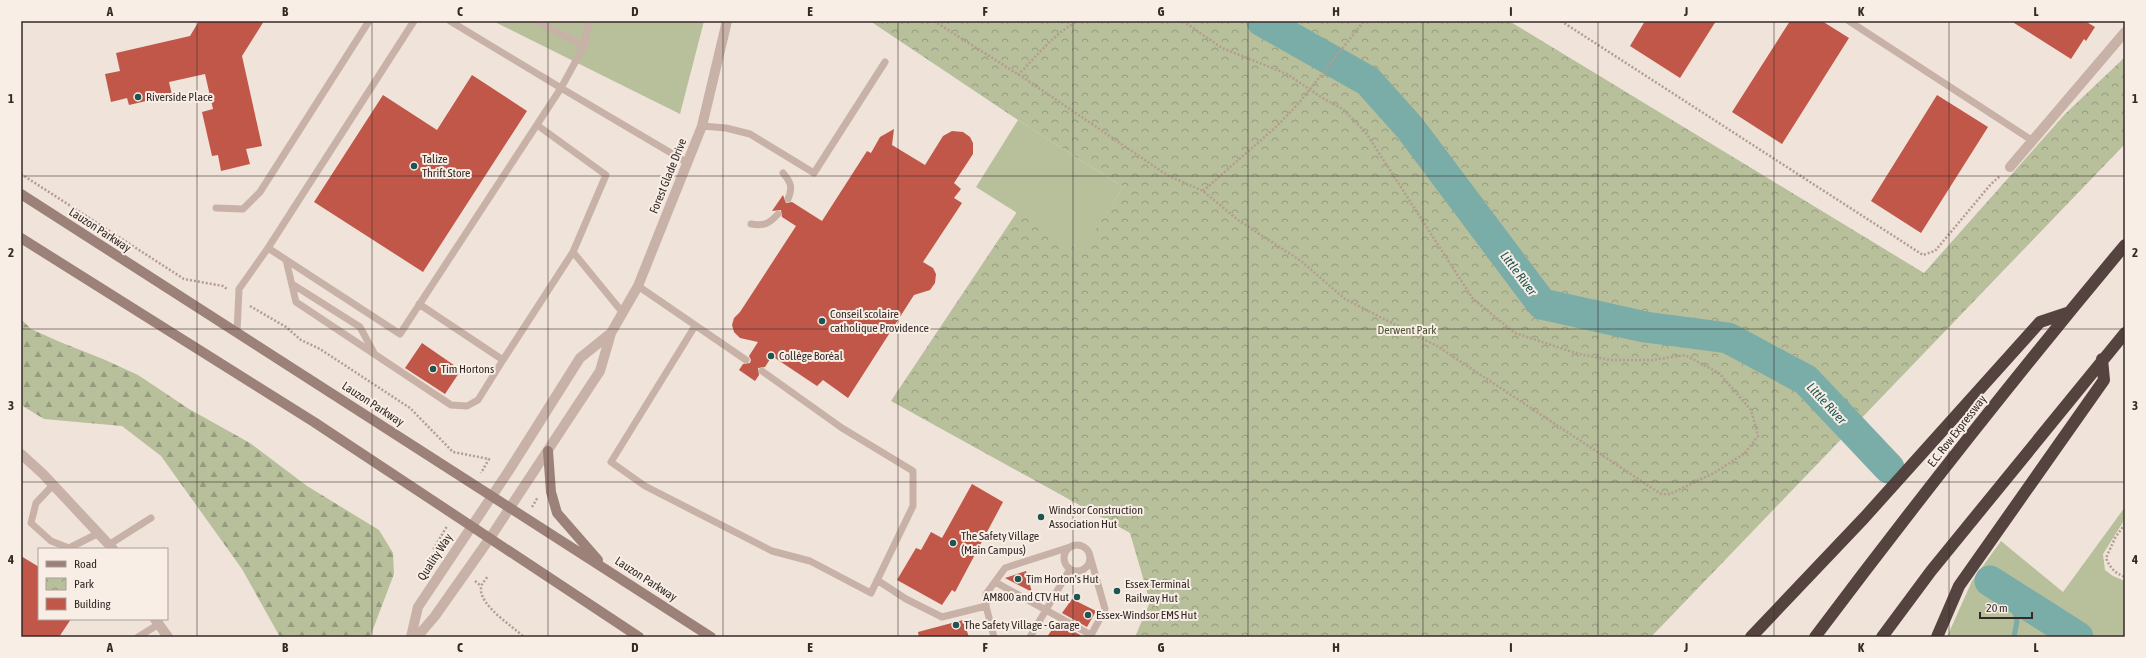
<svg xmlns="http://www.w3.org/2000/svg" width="2146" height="658" font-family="'Asap Condensed',sans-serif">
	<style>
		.grass { fill: #b7bf9b }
		.forest { fill: url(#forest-firs) }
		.park { fill: url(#park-crowns) }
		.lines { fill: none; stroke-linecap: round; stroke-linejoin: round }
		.stream { stroke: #7aaca8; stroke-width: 5 }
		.river { stroke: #7aaca8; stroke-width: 31 }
		.building { fill: #c15748 }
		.path { stroke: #b49c91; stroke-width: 2.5; stroke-dasharray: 2 2; stroke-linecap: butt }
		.service { stroke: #c8b2a7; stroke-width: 7 }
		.minor { stroke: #c8b2a7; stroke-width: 10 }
		.tertiary { stroke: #c8b2a7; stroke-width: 10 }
		.secondary { stroke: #9b8178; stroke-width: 10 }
		.motorway { stroke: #55433f; stroke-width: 12 }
		.grid { fill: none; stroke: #342a27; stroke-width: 1; stroke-opacity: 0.55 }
		.poi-dot { fill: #1e5451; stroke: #f8eee6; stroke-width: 1.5 }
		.labels { text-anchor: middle; stroke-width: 4; stroke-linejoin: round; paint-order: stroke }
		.poi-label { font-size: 12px; fill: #342a27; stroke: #f8eee6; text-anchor: start }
		.street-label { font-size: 12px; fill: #342a27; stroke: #f8eee6 }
		.park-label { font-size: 12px; fill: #48522c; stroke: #f8eee6 }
		.water-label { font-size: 13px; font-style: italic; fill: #1e5451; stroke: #f8eee6 }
		.neatline { fill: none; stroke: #342a27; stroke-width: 1.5 }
		.grid-label { font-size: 13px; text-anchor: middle; font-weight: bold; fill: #342a27 }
	</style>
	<defs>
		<pattern id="forest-firs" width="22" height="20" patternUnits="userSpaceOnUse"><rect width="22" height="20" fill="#b7bf9b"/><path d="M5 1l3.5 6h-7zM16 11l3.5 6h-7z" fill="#969b7e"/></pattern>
		<pattern id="park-crowns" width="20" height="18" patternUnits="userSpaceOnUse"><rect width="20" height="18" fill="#b7bf9b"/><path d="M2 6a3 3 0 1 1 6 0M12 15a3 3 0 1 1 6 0" fill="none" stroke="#969b7e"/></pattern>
	</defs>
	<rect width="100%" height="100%" fill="#f0e3da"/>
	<path class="grass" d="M493 21H704L680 114Z
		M1018 120 1123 187 1081 253 976 187Z
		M2125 507V519L2103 554 2105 570 2113 576 2125 581V637H1947L1972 581 2001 541 2063 592Z"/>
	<path class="forest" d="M21 319 31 329 60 342 103 359 138 375 189 409 250 443 307 486 379 530 393 553 394 574 370 637H280L242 569 161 456 122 426 44 419 21 405Z"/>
	<path class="park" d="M870 21H1509L1924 273 2065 114 2125 57V144L1651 637H1135L1150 602 1130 533 891 401 1017 212 1081 252 1123 187 1018 120Z"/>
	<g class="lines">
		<path class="stream" d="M2010 594 2017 621 2014 637"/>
		<path class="river" d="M1262 21 1368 81 1410 128 1542 304 1645 327 1728 338 1806 380 1889 468
			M1990 581 2078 637"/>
	</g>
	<path class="building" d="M199 21H264L242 56 262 146 246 149 250 164 221 171 218 155 212 156 202 112 213 109 205 74 169 82 172 95 129 105 127 98 111 102 105 74 120 71 116 53 190 36Z
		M1645 21H1716L1680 78 1630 46Z
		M1790 21H1822L1849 38 1782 144 1732 112Z
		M2011 21H2085L2095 27 2086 41 2084 39 2071 59Z
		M472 75 527 111 423 272 314 202 383 95 437 130Z
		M1937 95 1988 127 1921 233 1871 201Z
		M894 129 892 145 925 165 943 136 952 131 963 132 970 137 973 143V154L954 183 961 189 954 198 962 203 923 262 933 268 936 274 935 283 930 290 914 295 848 398 823 380 817 386 772 356 765 367 758 368 759 375 755 381 739 370 743 364 750 363 751 360 749 356 758 342 740 338 734 332 732 325 734 318 740 312 796 226 782 217 781 210 772 211 783 195 786 203 792 202 822 221 867 151 871 153 880 137Z
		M422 343 461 370 445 394 405 368Z
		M972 484 1003 502 955 592 952 590 942 605 897 580 916 548 921 550 931 532 942 538Z
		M21 556 39 567V619H71L59 637H21Z
		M1026 571 1032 592 1005 578Z
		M1072 599 1096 611 1087 627 1062 613Z
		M963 620 969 637H919L918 632Z
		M1057 622 1082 636V637H1047Z"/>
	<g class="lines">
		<path class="path" d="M934 21 1027 80 1167 175 1203 191 1238 220 1301 261 1345 299 1437 346 1661 494H1670L1714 473 1745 453 1758 436 1751 410 1719 373 1685 355 1653 360H1610L1579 354 1515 333 1473 299 1366 133 1344 110 1321 97 1287 74 1222 48 1183 21
			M1561 21 1923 255 1935 251 1991 184 2000 176
			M1018 75C1035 58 1057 30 1079 21
			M21 174 184 279 223 286 228 290
			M1203 191 1277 126 1299 103 1364 21
			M250 306 286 327 301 340 320 349 410 408 453 452 489 459 481 473
			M532 507 538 497
			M2125 524 2115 538 2106 558C2110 568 2115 573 2125 577
			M439 554 433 550 447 526
			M487 577C485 581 481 584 481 588 479 605 512 626 524 637
			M475 581 481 586"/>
		<path class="service" d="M450 21 561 88 584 46
			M537 21 584 46 589 21
			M1849 21 2033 141
			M702 126 726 128 750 134 814 173 885 62
			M783 173C791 182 793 188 788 199
			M216 208 243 209 260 192 369 21
			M751 224C764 226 769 224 778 214
			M268 248 414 21
			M573 252 623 313
			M286 260 296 302 451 405 467 406 478 400 503 360
			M292 284 360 327 374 353
			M638 286 746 360
			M419 304 503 360 573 252 606 175 537 125
			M695 326 611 462 645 486 772 551 810 561 871 593 913 506V471L842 428 762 371
			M237 332 239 289 268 248 400 334 561 88 688 163
			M53 485 36 503 31 523 51 541 69 548 99 533
			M110 544 151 518
			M1064 558a13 13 0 1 1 26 0a13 13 0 1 1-26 0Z
			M877 580 906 599 942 617 986 606 994 637
			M995 582 1091 635
			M986 606V594L1005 568 1070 547
			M138 637 159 624
			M1030 637 1070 569
			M1090 637 1105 609 1090 556"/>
		<path class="minor" d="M2010 167 2125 32
			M21 454 43 474 113 549
			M155 619 168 637"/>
		<path class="tertiary" d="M411 637 418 607 508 472 580 358 611 333
			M417 637 435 616 490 538 600 371 611 333 638 286 702 126 727 21"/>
		<path class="secondary" d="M21 194 711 637
			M21 238 314 422 639 637
			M548 451 551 492 557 513 598 560"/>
		<path class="motorway" d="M1751 637 1864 518 2040 322 2067 313
			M1815 637C1915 504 2018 373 2125 245
			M1882 637 1931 571 2125 333
			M1937 637 1959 586 2104 380 2102 359"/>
	</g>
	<path class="grid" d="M197 21V637M372 21V637M548 21V637M723 21V637M898 21V637M1073 21V637M1248 21V637M1423 21V637M1598 21V637M1774 21V637M1949 21V637M21 176H2125M21 329H2125M21 482H2125"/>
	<g class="poi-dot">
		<circle cx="138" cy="97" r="4"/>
		<circle cx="414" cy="166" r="4"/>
		<circle cx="822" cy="321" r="4"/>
		<circle cx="771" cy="356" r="4"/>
		<circle cx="433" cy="369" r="4"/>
		<circle cx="1041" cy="517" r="4"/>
		<circle cx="953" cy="543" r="4"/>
		<circle cx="1018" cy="579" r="4"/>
		<circle cx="1117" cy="591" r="4"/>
		<circle cx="1077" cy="597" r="4"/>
		<circle cx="1088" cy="615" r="4"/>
		<circle cx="956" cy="625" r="4"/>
	</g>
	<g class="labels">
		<g class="poi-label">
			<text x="146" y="101">Riverside Place</text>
			<text x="422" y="163">Talize<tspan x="422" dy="14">Thrift Store</tspan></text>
			<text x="830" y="318">Conseil scolaire<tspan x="830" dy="14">catholique Providence</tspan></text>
			<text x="779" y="360">Collège Boréal</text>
			<text x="441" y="373">Tim Hortons</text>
			<text x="1049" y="514">Windsor Construction<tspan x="1049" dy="14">Association Hut</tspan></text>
			<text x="961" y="540">The Safety Village<tspan x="961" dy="14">(Main Campus)</tspan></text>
			<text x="1026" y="583">Tim Horton's Hut</text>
			<text x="1125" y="588">Essex Terminal<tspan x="1125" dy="14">Railway Hut</tspan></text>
			<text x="1069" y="601" text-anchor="end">AM800 and CTV Hut</text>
			<text x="1096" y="619">Essex-Windsor EMS Hut</text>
			<text x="964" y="629">The Safety Village - Garage</text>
		</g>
		<g class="street-label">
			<text transform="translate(668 176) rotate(-68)" y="4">Forest Glade Drive</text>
			<text transform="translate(100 230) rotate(33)" y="4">Lauzon Parkway</text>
			<text transform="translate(373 404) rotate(33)" y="4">Lauzon Parkway</text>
			<text transform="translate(1957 431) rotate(-52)" y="4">E.C. Row Expressway</text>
			<text transform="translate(435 557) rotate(-57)" y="4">Quality Way</text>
			<text transform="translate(646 579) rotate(33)" y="4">Lauzon Parkway</text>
		</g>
		<g class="park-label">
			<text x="1407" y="334">Derwent Park</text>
		</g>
		<g class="water-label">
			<text transform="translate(1519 273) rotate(53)" y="5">Little River</text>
			<text transform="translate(1827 403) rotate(47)" y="5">Little River</text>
		</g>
	</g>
	<rect width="2146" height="658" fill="none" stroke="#f8eee6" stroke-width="44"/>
	<rect x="38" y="548" width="130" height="72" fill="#f8eee6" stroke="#aaa09a"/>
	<rect x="46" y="561" width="20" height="6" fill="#9b8178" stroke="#aaa09a"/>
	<text x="74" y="568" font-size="12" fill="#342a27">Road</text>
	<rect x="46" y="578" width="20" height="12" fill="url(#park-crowns)" stroke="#aaa09a"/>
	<text x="74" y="588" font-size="12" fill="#342a27">Park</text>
	<rect x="46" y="598" width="20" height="12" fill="#c15748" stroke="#aaa09a"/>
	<text x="74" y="608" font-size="12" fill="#342a27">Building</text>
	<path d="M1980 612v6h52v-6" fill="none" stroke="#342a27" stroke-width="2"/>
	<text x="1986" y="612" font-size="12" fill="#342a27" stroke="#f8eee6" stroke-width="3" paint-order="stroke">20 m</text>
	<rect x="22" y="22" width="2102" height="614" class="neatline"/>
	<g class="grid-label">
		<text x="110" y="16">A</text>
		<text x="285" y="16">B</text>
		<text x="460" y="16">C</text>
		<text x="635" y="16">D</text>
		<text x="810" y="16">E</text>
		<text x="985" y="16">F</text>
		<text x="1161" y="16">G</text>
		<text x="1336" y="16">H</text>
		<text x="1511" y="16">I</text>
		<text x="1686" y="16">J</text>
		<text x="1861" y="16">K</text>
		<text x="2036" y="16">L</text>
		<text x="11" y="103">1</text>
		<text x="2135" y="103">1</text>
		<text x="11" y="257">2</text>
		<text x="2135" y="257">2</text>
		<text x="11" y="410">3</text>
		<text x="2135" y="410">3</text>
		<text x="11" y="564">4</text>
		<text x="2135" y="564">4</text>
		<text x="110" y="652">A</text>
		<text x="285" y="652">B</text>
		<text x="460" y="652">C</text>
		<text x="635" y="652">D</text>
		<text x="810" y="652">E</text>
		<text x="985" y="652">F</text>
		<text x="1161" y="652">G</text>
		<text x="1336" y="652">H</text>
		<text x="1511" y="652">I</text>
		<text x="1686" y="652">J</text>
		<text x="1861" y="652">K</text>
		<text x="2036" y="652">L</text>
	</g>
</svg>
